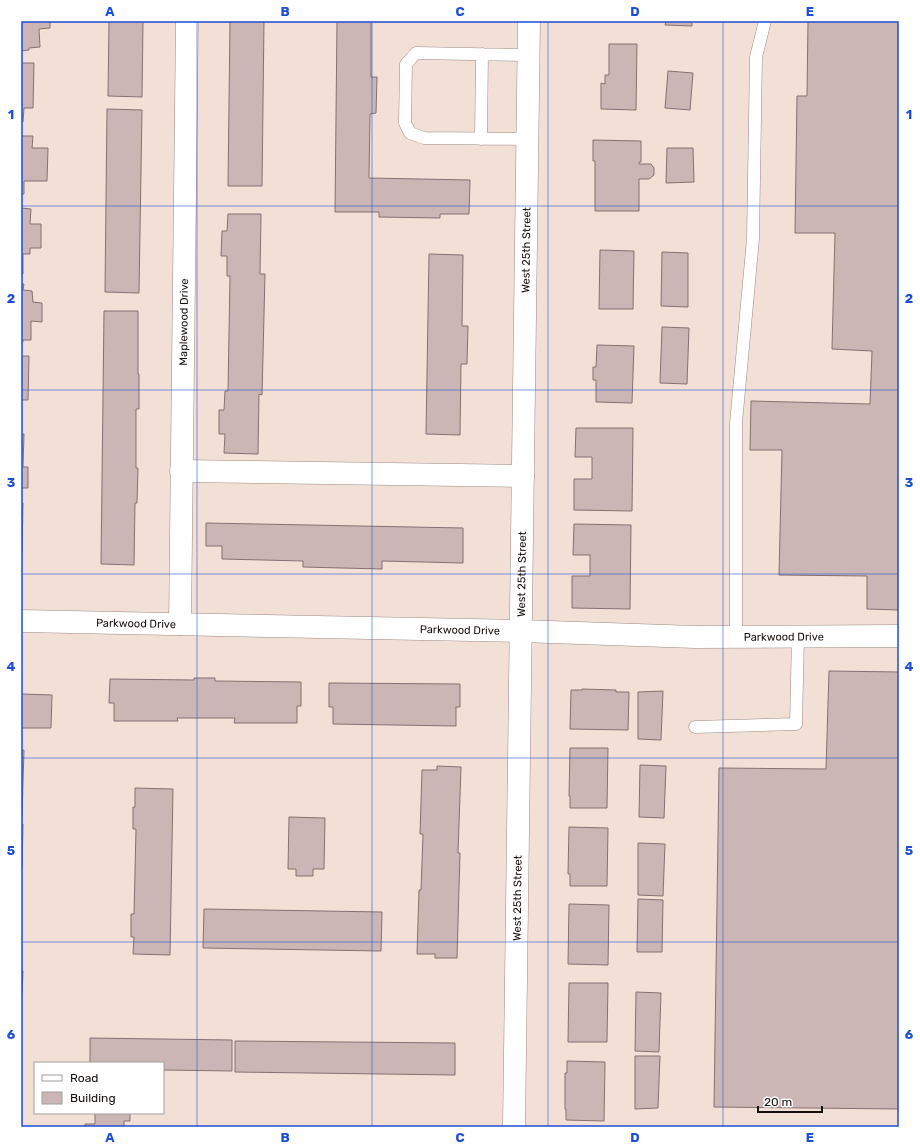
<svg xmlns="http://www.w3.org/2000/svg" width="920" height="1148" font-family="Rubik,sans-serif">
	<style>
		.building { fill: #cbb6b5; stroke: #857171 }
		.lines { fill: none; stroke-linecap: round; stroke-linejoin: round }
		.service-casing { stroke: #9c8b82; stroke-width: 13 }
		.minor-casing { stroke: #9c8b82; stroke-width: 23 }
		.tertiary-casing { stroke: #9c8b82; stroke-width: 23 }
		.service { stroke: #fff; stroke-width: 12 }
		.minor { stroke: #fff; stroke-width: 22 }
		.tertiary { stroke: #fff; stroke-width: 22 }
		.grid { fill: none; stroke: #1d4ed8; stroke-width: 1; stroke-opacity: 0.55 }
		.labels { text-anchor: middle; stroke-width: 3.5; stroke-linejoin: round; paint-order: stroke }
		.street-label { font-size: 11px; fill: #150f0c; stroke: #fff }
		.neatline { fill: none; stroke: #1d4ed8; stroke-width: 1.5 }
		.grid-label { font-size: 13px; text-anchor: middle; font-weight: bold; fill: #1d4ed8 }
	</style>
	<rect width="100%" height="100%" fill="#f2dfd5"/>
	<path class="building" d="M21 21H50V28L39 29 40 47 29 48V50L21 51Z
		M109 21H143L142 97 108 96Z
		M230 21H264L262 186H228Z
		M337 21H371V77H377L376 113 370 114 369 178 470 180 469 214H440V218L379 217V212H335Z
		M666 21H692V26L665 25Z
		M808 21H899V610L867 609V576L779 575 782 450H750L751 401 870 404 872 351 832 349 835 233H795L797 96H807Z
		M609 44H637L636 110 601 109V83L605 84V75H609Z
		M21 63H34L33 108H24L23 122H21Z
		M668 71 693 73 690 110 665 108Z
		M107 109 142 110 139 293 105 292Z
		M21 136H33L32 148H48L47 181H24V194H21Z
		M593 140 641 141V162H639V164H651L654 168V175L649 179H639V211H595V161H593Z
		M667 148H693L694 182 666 183Z
		M21 208 31 209 30 224H41V248H30V254H23V274H21Z
		M228 214H261L260 274H265L262 395 259 394 258 454 224 453 225 434H219V410H224L225 391H228L230 276H227V256H221L222 231H227Z
		M600 250 634 251 633 309H599Z
		M662 252 688 253V307L661 306Z
		M429 254 463 255 462 326H468L467 364H461L460 435 426 434Z
		M21 284H24L23 290 32 291 33 302 42 303V322L31 321V340H23V342H21Z
		M104 311H138V374H139V409H136V468H138L137 503H135L134 565 101 564Z
		M662 327 689 328 687 384 660 383Z
		M597 345 634 346 632 403 596 402V380H593V367H596Z
		M21 356H29L28 400H21Z
		M576 428H633L632 511 574 510V479H592V457H575Z
		M21 434H24L23 467H28V488H21Z
		M21 503H23L22 553H21Z
		M206 523 463 528V563L382 561V569L303 567V561L222 559V546H206Z
		M574 524 631 525 630 609 572 608V576H590V555H573Z
		M829 671 899 672V1109L714 1107 719 768 826 769Z
		M194 678H215V681L301 682V706H297V723H234L235 718H177L178 721H114V703H109L110 679 194 680Z
		M329 683 460 684V707H456V726L333 724V707H329Z
		M582 689 616 690V692H629L628 730 570 729 571 690H582Z
		M663 691 661 740 638 739V692Z
		M21 694 52 695 51 728H21Z
		M570 748H608L607 808H570V796H569Z
		M21 750H24L22 816H21Z
		M640 765 666 766 664 818 639 817Z
		M437 766 461 767 458 853H460L457 958H435V954H417L419 890H421L423 834H420L422 770H437Z
		M135 788 173 789 170 955 133 954 134 937H131V914H134L136 829H133V807H135Z
		M289 817 325 818 324 869H313V876H296V869H288Z
		M21 824H23L22 869H21Z
		M569 827 608 828 607 886H570V874H568Z
		M638 843 665 844 663 896 638 895Z
		M638 899 663 900 662 952H637Z
		M569 904 609 905 608 965 568 964Z
		M204 909 382 912 381 951 203 948Z
		M21 971H23L21 1016Z
		M569 983H608L607 1042H568Z
		M636 992 661 993 659 1052 635 1051Z
		M90 1038 232 1040V1071L163 1070V1063H90Z
		M235 1041 455 1043V1075L235 1072Z
		M635 1056H660L658 1108 635 1109Z
		M567 1061 605 1062 604 1121 566 1120V1109H565V1073H567Z
		M95 1113H130V1121H124V1127H85V1124H95Z"/>
	<g class="lines">
		<g class="service-casing">
			<path id="service" d="M481 139 482 54
				M527 139 424 138 410 133 405 123 406 64 416 53 528 55
				M736 637V423L753 239 756 57 765 21
				M695 727 796 724 798 637"/>
		</g>
		<g class="minor-casing">
			<g id="minor">
				<path d="M181 471 523 476"/>
				<path id="s1" d="M21 621 521 631 695 637 899 636"/>
				<path id="s2" d="M180 624 187 21"/>
			</g>
		</g>
		<g class="tertiary-casing">
			<g id="tertiary">
				<path id="s3" d="M514 1127 529 21"/>
			</g>
		</g>
		<use href="#service" class="service"/>
		<use href="#minor" class="minor"/>
		<use href="#tertiary" class="tertiary"/>
	</g>
	<path class="grid" d="M197 21V1127M372 21V1127M548 21V1127M723 21V1127M21 206H899M21 390H899M21 574H899M21 758H899M21 942H899"/>
	<g class="labels">
		<g class="street-label">
			<text dy="4" stroke="none"><textPath href="#s3" startOffset="877">West 25th Street</textPath></text>
			<text dy="4" stroke="none"><textPath href="#s2" startOffset="302">Maplewood Drive</textPath></text>
			<text dy="4" stroke="none"><textPath href="#s3" startOffset="553">West 25th Street</textPath></text>
			<text dy="4" stroke="none"><textPath href="#s1" startOffset="115">Parkwood Drive</textPath></text>
			<text dy="4" stroke="none"><textPath href="#s1" startOffset="439">Parkwood Drive</textPath></text>
			<text dy="4" stroke="none"><textPath href="#s1" startOffset="763">Parkwood Drive</textPath></text>
			<text dy="4" stroke="none"><textPath href="#s3" startOffset="229">West 25th Street</textPath></text>
		</g>
	</g>
	<rect width="920" height="1148" fill="none" stroke="#ffffff" stroke-width="44"/>
	<rect x="34" y="1062" width="130" height="52" fill="#ffffff" stroke="#a19f9e"/>
	<rect x="42" y="1075" width="20" height="6" fill="#ffffff" stroke="#a19f9e"/>
	<text x="70" y="1082" font-size="12" fill="#150f0c">Road</text>
	<rect x="42" y="1092" width="20" height="12" fill="#cbb6b5" stroke="#a19f9e"/>
	<text x="70" y="1102" font-size="12" fill="#150f0c">Building</text>
	<path d="M758 1106v6h64v-6" fill="none" stroke="#150f0c" stroke-width="2"/>
	<text x="764" y="1106" font-size="12" fill="#150f0c" stroke="#ffffff" stroke-width="3" paint-order="stroke">20 m</text>
	<rect x="22" y="22" width="876" height="1104" class="neatline"/>
	<g class="grid-label">
		<text x="110" y="16">A</text>
		<text x="285" y="16">B</text>
		<text x="460" y="16">C</text>
		<text x="635" y="16">D</text>
		<text x="810" y="16">E</text>
		<text x="11" y="119">1</text>
		<text x="909" y="119">1</text>
		<text x="11" y="303">2</text>
		<text x="909" y="303">2</text>
		<text x="11" y="487">3</text>
		<text x="909" y="487">3</text>
		<text x="11" y="671">4</text>
		<text x="909" y="671">4</text>
		<text x="11" y="855">5</text>
		<text x="909" y="855">5</text>
		<text x="11" y="1039">6</text>
		<text x="909" y="1039">6</text>
		<text x="110" y="1142">A</text>
		<text x="285" y="1142">B</text>
		<text x="460" y="1142">C</text>
		<text x="635" y="1142">D</text>
		<text x="810" y="1142">E</text>
	</g>
</svg>
